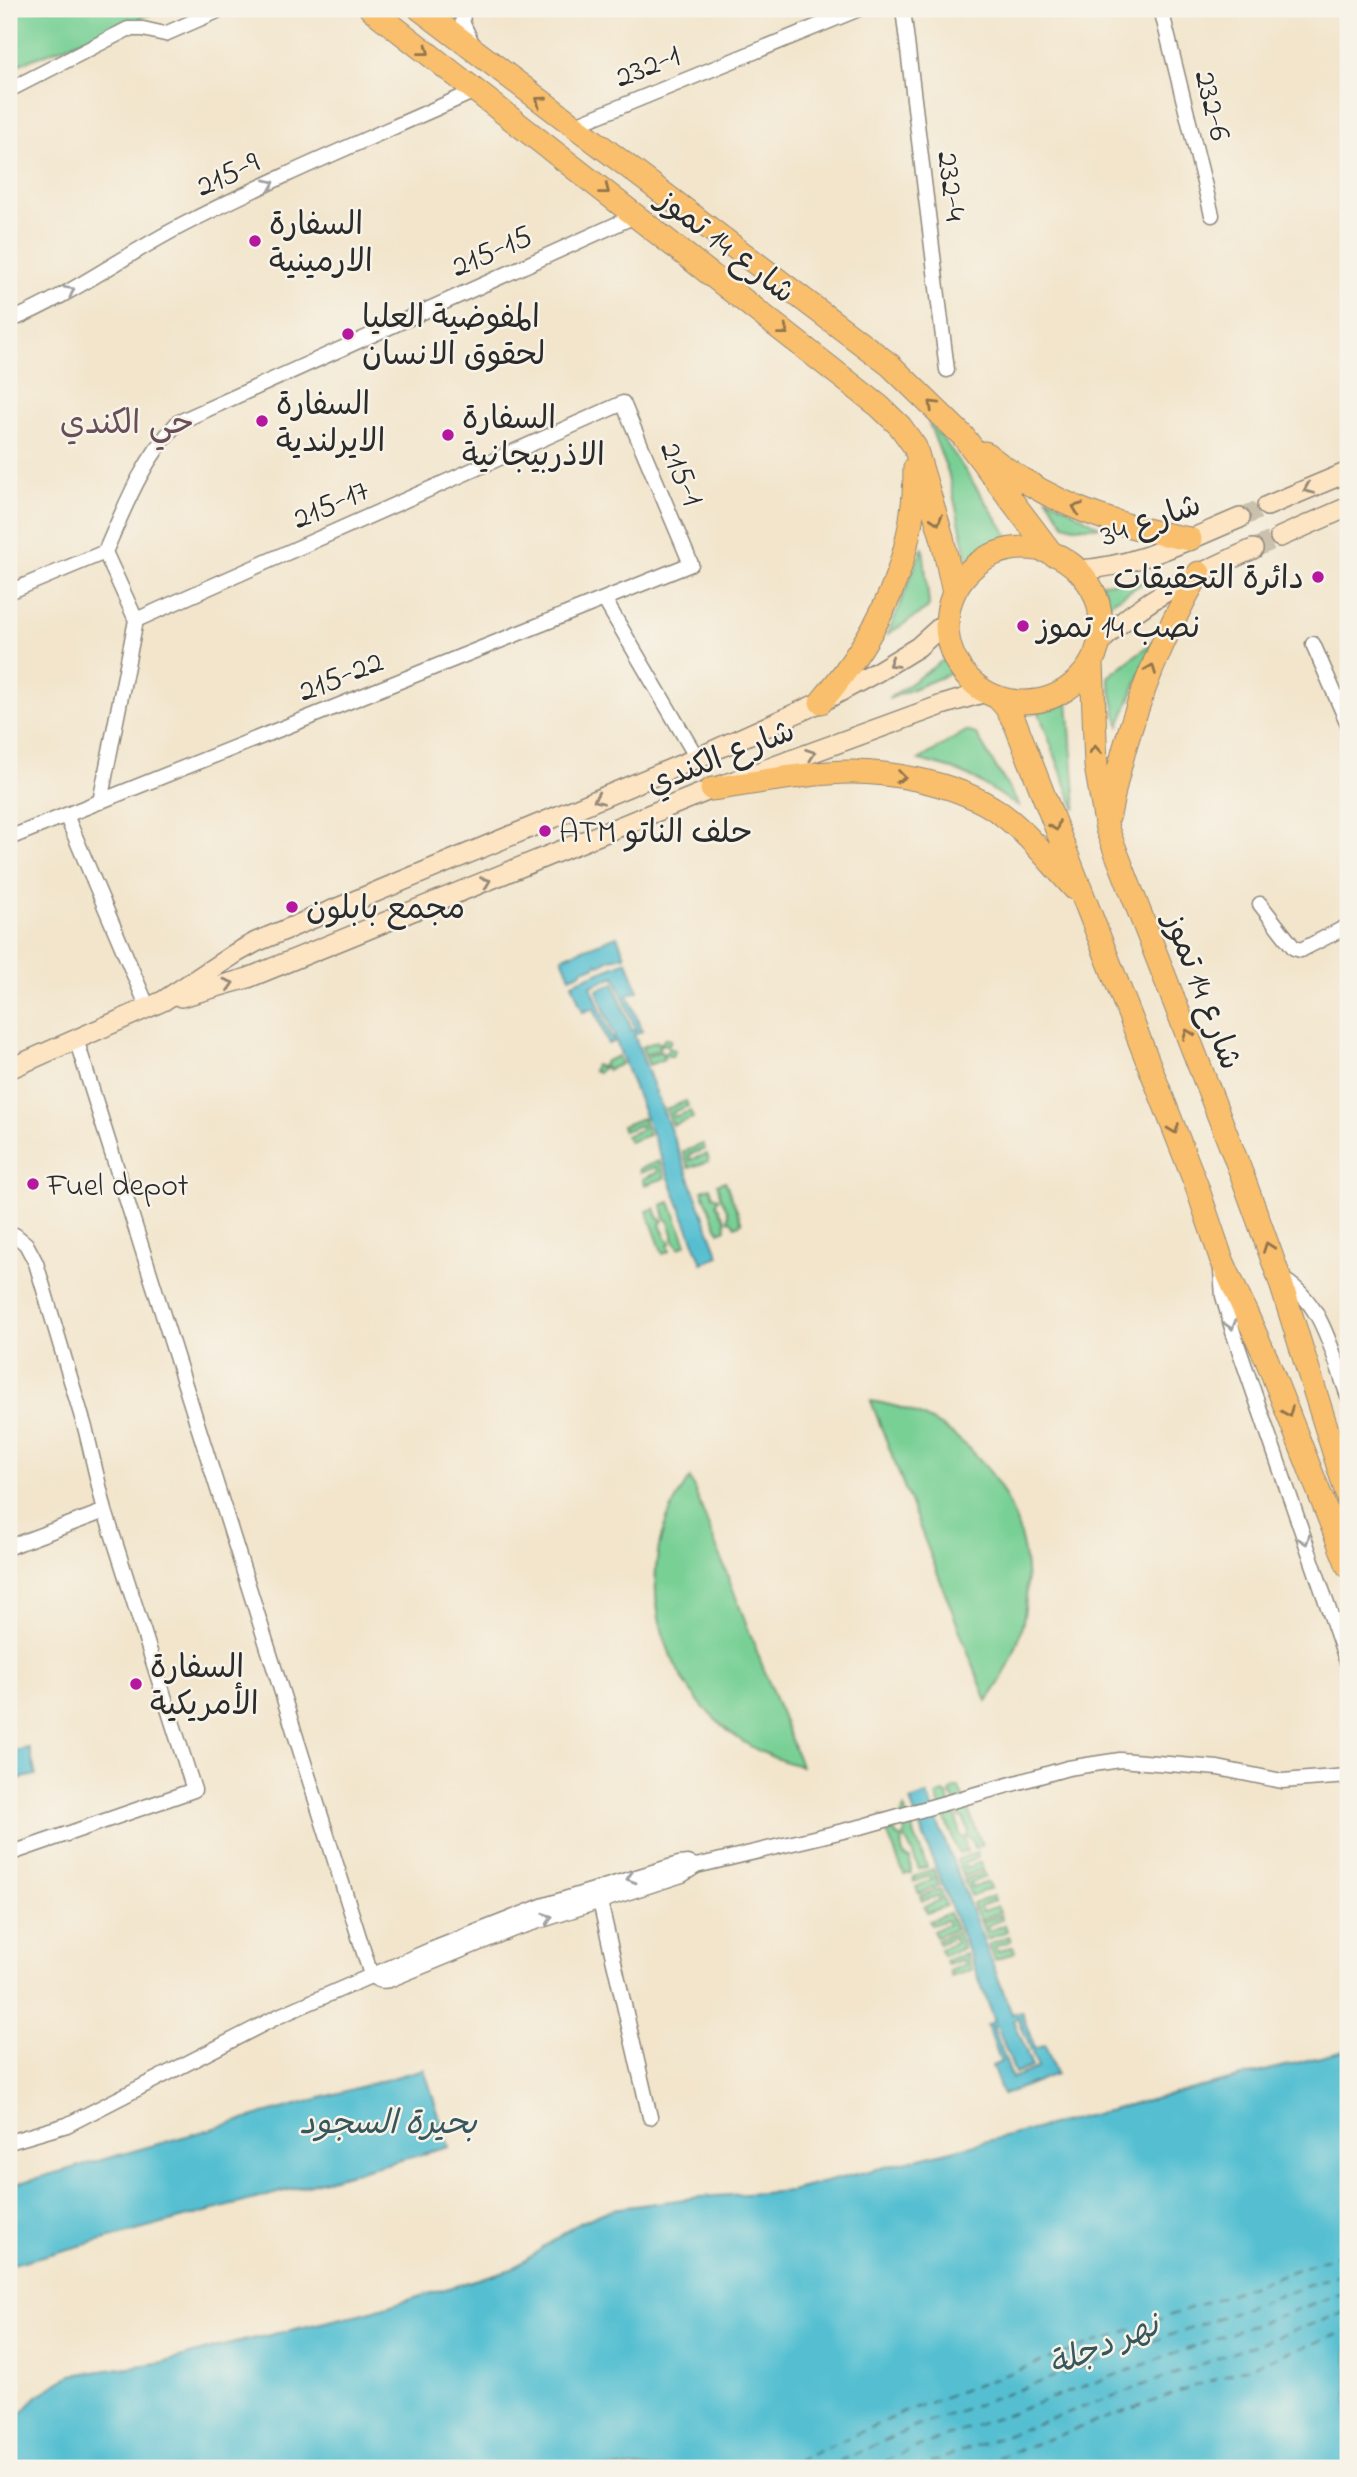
<svg xmlns="http://www.w3.org/2000/svg" width="1357" height="2477" font-family="'Indie Flower','Playpen Sans Arabic',sans-serif">
	<style>
		.green { fill: #78d095; stroke: #527e60; stroke-width: 2 }
		.water { fill: #55bfd1; stroke: #40757e; stroke-width: 2; fill-rule: evenodd }
		.lines { fill: none; stroke-linecap: round; stroke-linejoin: round }
		.ferry { stroke: #38575d; stroke-width: 2; stroke-dasharray: 9 7; stroke-linecap: butt }
		.secondary-tunnel { stroke: #cac0ac; stroke-width: 19; stroke-dasharray: 19 10; stroke-linecap: butt }
		.street-casing { stroke: #8e887c; stroke-width: 17 }
		.secondary-casing { stroke: #8e887c; stroke-width: 22 }
		.primary-casing { stroke: #8e887c; stroke-width: 25 }
		.street { stroke: #fff; stroke-width: 14 }
		.secondary { stroke: #fde5c4; stroke-width: 19 }
		.primary { stroke: #f9bf6c; stroke-width: 23 }
		.oneway { stroke: #92754c }
		.oneway2 { stroke: #a0a0a0 }
		.oneway3 { stroke: #948878 }
		.poi-dot { fill: #b5179e; stroke: #f7f3e8; stroke-width: 2.5 }
		.labels { text-anchor: middle; stroke-width: 5; stroke-linejoin: round; paint-order: stroke }
		.street-label { font-size: 32px; fill: #2b2b2b; stroke: #f7f3e8 }
		.poi-label { font-size: 32px; fill: #2b2b2b; stroke: #f7f3e8; text-anchor: start }
		.neighbourhood-label { font-size: 33px; fill: #684e58; stroke: #f7f3e8 }
		.water-label { font-size: 33px; font-style: italic; fill: #38575d; stroke: #f7f3e8 }
	</style>
	<rect width="100%" height="100%" fill="#f7f3e8"/>
	<filter id="ink" filterUnits="userSpaceOnUse"><feTurbulence type="fractalNoise" baseFrequency=".0143" numOctaves="2"/><feDisplacementMap in="SourceGraphic" scale="14" xChannelSelector="R" yChannelSelector="G"/><feConvolveMatrix kernelMatrix="1 2 1 2 8 2 1 2 1" color-interpolation-filters="sRGB"/></filter>
	<filter id="wash" filterUnits="userSpaceOnUse"><feTurbulence type="fractalNoise" baseFrequency=".00686" numOctaves="4" result="noise"/><feDisplacementMap in="SourceGraphic" scale="28" xChannelSelector="R" yChannelSelector="G"/><feGaussianBlur stdDeviation="1.57" result="paint"/><feColorMatrix in="noise" values="0 0 0 0 0 0 0 0 0 0 0 0 0 0 0 0 0 1.4 0 .05"/><feComposite in="paint" operator="in"/></filter>
	<g filter="url(#wash)">
		<rect width="100%" height="100%" fill="#f2e5cc"/>
		<path class="green" d="M9 9H164L9 68Z
			M928 421 952 451 1013 543C995 544 980 549 969 565L948 472Z
			M1046 496 1100 527H1074L1064 524Z
			M923 547 929 605 927 609 888 634Z
			M1149 579 1107 605 1106 593 1101 583Z
			M1154 641 1119 726 1108 677Z
			M949 656 954 672 888 699Z
			M1068 702 1076 808 1075 809 1038 710 1054 709Z
			M966 731 976 734 1020 807 973 778 953 769 919 760Z
			M665 1038 671 1040 668 1046 664 1044 659 1046 660 1049 645 1055 642 1047 657 1041 658 1044 663 1042Z
			M669 1048 675 1050 672 1056H663L664 1059 649 1065 646 1057 661 1051 662 1054 667 1052Z
			M618 1056 621 1064 607 1070 605 1067 601 1069 598 1073 593 1071 595 1065 600 1067 604 1065V1062Z
			M686 1101 688 1106 673 1112 674 1117 690 1111 693 1118 673 1125 666 1109Z
			M642 1118 649 1135 629 1142 626 1136 642 1129 640 1125 624 1131 622 1126Z
			M703 1144 705 1149 689 1155 690 1160 707 1154 709 1161 689 1168 683 1152Z
			M659 1161 665 1178 645 1185 643 1179 658 1172 656 1167 640 1173 639 1169Z
			M725 1181 742 1223 735 1226 732 1221 728 1220C730 1208 722 1204 720 1195 719 1191 719 1187 717 1184Z
			M710 1187 713 1196 718 1198 716 1204 725 1219 726 1229 719 1232 702 1190Z
			M670 1202 686 1244 679 1248 673 1239V1234L669 1222 665 1218 662 1205Z
			M655 1208 658 1217 663 1220 660 1225 666 1238 671 1242 668 1246 670 1251 663 1254 647 1211Z
			M871 1401C1014 1423 1072 1589 987 1701Z
			M690 1478 801 1766C676 1737 611 1584 690 1478Z
			M959 1787 982 1845 974 1848 971 1839 966 1837 969 1831 963 1818 959 1817V1806L950 1794 952 1789Z
			M944 1793 948 1796 952 1814 956 1817 960 1835 964 1838 967 1851 959 1854 936 1796Z
			M904 1808 927 1867 919 1869C915 1861 910 1843 904 1838L905 1832 900 1819Z
			M881 1817 892 1822 896 1835 902 1838C901 1844 901 1850 904 1856L910 1859 911 1873 904 1875Z
			M977 1852 978 1857 963 1864 965 1868 980 1862 983 1869 963 1877 957 1860Z
			M933 1869 939 1886 919 1894 916 1887 932 1880 930 1876 914 1882 913 1877Z
			M984 1872 986 1877 970 1883 972 1888 988 1882 991 1888 971 1896 964 1880Z
			M940 1889 946 1906 927 1913 924 1907 940 1900 938 1896 922 1901 920 1897Z
			M993 1896 995 1900 980 1907 982 1912 997 1906 1000 1912 980 1920 973 1904Z
			M949 1913 956 1929 936 1937 933 1931 949 1924 947 1920 931 1925 929 1921Z
			M1001 1915 1002 1920 987 1926 989 1931 1005 1925 1007 1931 987 1939 981 1922Z
			M957 1932 963 1948 943 1956 940 1949 956 1943 954 1938 939 1944 937 1940Z
			M1009 1936 1011 1941 995 1947 997 1952 1013 1946 1015 1952 995 1960 989 1944Z
			M965 1953 971 1970 951 1977 949 1971 965 1964 962 1960 947 1965 945 1961Z"/>
		<path class="water" d="M617 936 625 956 610 959 600 965 597 964 594 967 583 969 582 972 570 977 562 957Z
			M627 961 638 991 628 995 642 1031 634 1035 719 1256 702 1263 616 1041 608 1044 594 1008 583 1012 572 983ZM615 976 636 1030 632 1031 614 983 597 990 615 1038 612 1039 591 986Z
			M29 1748 36 1775 9 1781V1752Z
			M927 1795 1012 2014 1021 2011 1035 2049 1045 2045 1056 2074 1003 2095 992 2066 1001 2062 987 2025 995 2021 910 1801ZM1018 2017 1038 2068 1012 2078 993 2027 997 2026 1015 2073 1032 2067 1014 2020Z
			M1348 2050V2468H9V2420L24 2411 37 2396 72 2375 165 2362 218 2347 368 2312 512 2269 579 2223 612 2209 700 2197 790 2191Z
			M424 2069 449 2147 9 2265V2186Z"/>
		<g class="lines">
			<path class="ferry" d="M782 2468 911 2409 1348 2251
				M825 2468 915 2427 1348 2271
				M871 2468 919 2446 1348 2291
				M915 2468 1348 2311
				M968 2468 1348 2331"/>
		</g>
	</g>
	<g filter="url(#ink)">
		<g class="lines">
			<path class="secondary-tunnel" d="M1240 518 1267 506
				M1253 549 1280 537"/>
			<g class="street-casing">
				<path id="street" d="M462 9 463 24 473 45
					M903 9 947 370
					M1161 9 1212 215
					M9 90 128 29H143L165 34 222 9
					M573 126 859 9
					M9 321C70 296 123 256 181 226 277 176 378 135 477 90
					M9 592 105 552
					M604 599 697 758
					M1313 644 1348 724
					M100 802 136 620 105 552C127 502 141 464 177 423L637 215
					M66 815 148 1008
					M9 838 691 564 623 403 136 620
					M1260 904 1294 948 1301 950 1344 928
					M76 1039 371 1975C377 1981 382 1982 389 1980L514 1929 682 1875 696 1866 864 1826 1068 1768 1120 1760 1218 1768 1282 1781 1348 1776
					M9 1235H15L26 1244 36 1263 86 1431 105 1511 194 1790 9 1854
					M1221 1270 1223 1296 1233 1332 1348 1665
					M1279 1277C1323 1300 1332 1353 1348 1396
					M9 1547 105 1511
					M598 1893 650 2117
					M9 2142 67 2125 279 2016 428 1951 542 1906 679 1864 688 1863 696 1866"/>
			</g>
			<g class="secondary-casing">
				<path id="secondary" d="M1267 506 1348 472
					M1280 537 1348 507
					M1078 570C1136 567 1187 540 1240 518
					M1100 642C1145 597 1195 575 1253 549
					M181 997 248 978 712 789 942 705 986 692
					M9 1069 163 1001 236 953 256 942 697 758 821 702 877 672 918 647 947 621"/>
			</g>
			<g class="primary-casing">
				<path id="primary" d="M371 9 879 406 900 426 915 447 942 537 954 593
					M420 9 890 365 963 436 1052 554
					M985 453C1047 503 1113 526 1190 539
					M947 625a77 77 0 1 1 154 0a77 77 0 1 1-154 0Z
					M1092 662 1096 766 1107 829 1242 1175 1279 1277 1348 1497
					M997 697 1006 707 1016 725 1197 1187 1221 1258 1267 1360 1348 1566
					M821 702C880 632 915 561 915 468
					M712 789C751 783 790 776 829 773 880 768 956 782 999 812 1028 833 1050 862 1074 888
					M1109 815C1125 729 1155 649 1199 573"/>
			</g>
			<use href="#street" class="street"/>
			<use href="#secondary" class="secondary"/>
			<use href="#primary" class="primary"/>
		</g>
		<defs><path id="oneway-chevron" d="M-2-3.5L2.5 0L-2 3.5" fill="none" stroke-width="1.6" stroke-linecap="round" stroke-linejoin="round" transform="scale(1.75)"/></defs>
		<g class="oneway">
			<use href="#oneway-chevron" transform="translate(425 51) rotate(38)"/>
			<use href="#oneway-chevron" transform="translate(540 101) rotate(-143)"/>
			<use href="#oneway-chevron" transform="translate(605 190) rotate(38)"/>
			<use href="#oneway-chevron" transform="translate(784 331) rotate(38)"/>
			<use href="#oneway-chevron" transform="translate(933 405) rotate(-136)"/>
			<use href="#oneway-chevron" transform="translate(1077 508) rotate(-158)"/>
			<use href="#oneway-chevron" transform="translate(937 520) rotate(73)"/>
			<use href="#oneway-chevron" transform="translate(1151 669) rotate(-69)"/>
			<use href="#oneway-chevron" transform="translate(1095 750) rotate(-93)"/>
			<use href="#oneway-chevron" transform="translate(901 777) rotate(9)"/>
			<use href="#oneway-chevron" transform="translate(1055 826) rotate(69)"/>
			<use href="#oneway-chevron" transform="translate(1188 1034) rotate(-111)"/>
			<use href="#oneway-chevron" transform="translate(1174 1129) rotate(69)"/>
			<use href="#oneway-chevron" transform="translate(1268 1247) rotate(-110)"/>
			<use href="#oneway-chevron" transform="translate(1288 1412) rotate(68)"/>
		</g>
		<g class="oneway2">
			<use href="#oneway-chevron" transform="translate(270 184) rotate(-24)"/>
			<use href="#oneway-chevron" transform="translate(70 291) rotate(-28)"/>
			<use href="#oneway-chevron" transform="translate(1231 1325) rotate(73)"/>
			<use href="#oneway-chevron" transform="translate(1305 1540) rotate(71)"/>
			<use href="#oneway-chevron" transform="translate(631 1878) rotate(163)"/>
			<use href="#oneway-chevron" transform="translate(548 1918) rotate(-18)"/>
		</g>
		<g class="oneway3">
			<use href="#oneway-chevron" transform="translate(1308 489) rotate(157)"/>
			<use href="#oneway-chevron" transform="translate(893 663) rotate(148)"/>
			<use href="#oneway-chevron" transform="translate(811 754) rotate(-20)"/>
			<use href="#oneway-chevron" transform="translate(598 799) rotate(157)"/>
			<use href="#oneway-chevron" transform="translate(486 882) rotate(-22)"/>
			<use href="#oneway-chevron" transform="translate(229 984) rotate(-17)"/>
		</g>
	</g>
	<g class="poi-dot">
		<circle cx="255" cy="241" r="7"/>
		<circle cx="348" cy="334" r="7"/>
		<circle cx="262" cy="421" r="7"/>
		<circle cx="448" cy="435" r="7"/>
		<circle cx="1318" cy="577" r="7"/>
		<circle cx="1023" cy="626" r="7"/>
		<circle cx="545" cy="831" r="7"/>
		<circle cx="292" cy="907" r="7"/>
		<circle cx="33" cy="1184" r="7"/>
		<circle cx="136" cy="1684" r="7"/>
	</g>
	<g class="labels">
		<g class="street-label">
			<text transform="translate(647 65) rotate(-22)" y="11">232-1</text>
			<text transform="translate(1214 105) rotate(76)" y="11">232-6</text>
			<text transform="translate(227 173) rotate(-25)" y="11">215-9</text>
			<text transform="translate(953 186) rotate(83)" y="11">232-4</text>
			<text transform="translate(727 245) rotate(38)" y="11">شارع 14 تموز</text>
			<text transform="translate(491 250) rotate(-24)" y="11">215-15</text>
			<text transform="translate(683 473) rotate(67)" y="11">215-1</text>
			<text transform="translate(330 503) rotate(-24)" y="11">215-17</text>
			<text transform="translate(1150 519) rotate(-19)" y="11">شارع 34</text>
			<text transform="translate(340 675) rotate(-22)" y="11">215-22</text>
			<text transform="translate(720 756) rotate(-21)" y="11">شارع الكندي</text>
			<text transform="translate(1204 991) rotate(69)" y="11">شارع 14 تموز</text>
		</g>
		<g class="poi-label">
			<text x="269" y="234">السفارة<tspan x="269" dy="37">الارمينية</tspan></text>
			<text x="362" y="327">المفوضية العليا<tspan x="362" dy="37">لحقوق الانسان</tspan></text>
			<text x="276" y="414">السفارة<tspan x="276" dy="37">الايرلندية</tspan></text>
			<text x="462" y="428">السفارة<tspan x="462" dy="37">الاذربيجانية</tspan></text>
			<text x="1304" y="588" text-anchor="end">دائرة التحقيقات</text>
			<text x="1037" y="637">نصب 14 تموز</text>
			<text x="559" y="842">ATM حلف الناتو</text>
			<text x="306" y="918">مجمع بابلون</text>
			<text x="47" y="1195">Fuel depot</text>
			<text x="150" y="1677">السفارة<tspan x="150" dy="37">الأمريكية</tspan></text>
		</g>
		<g class="neighbourhood-label">
			<text x="127" y="433">حي الكندي</text>
		</g>
		<g class="water-label">
			<text x="388" y="2133">بحيرة السجود</text>
			<text transform="translate(1103 2343) rotate(-22)" y="12">نهر دجلة</text>
		</g>
	</g>
	<rect width="1357" height="2477" fill="none" stroke="#f7f3e8" stroke-width="35"/>
</svg>
